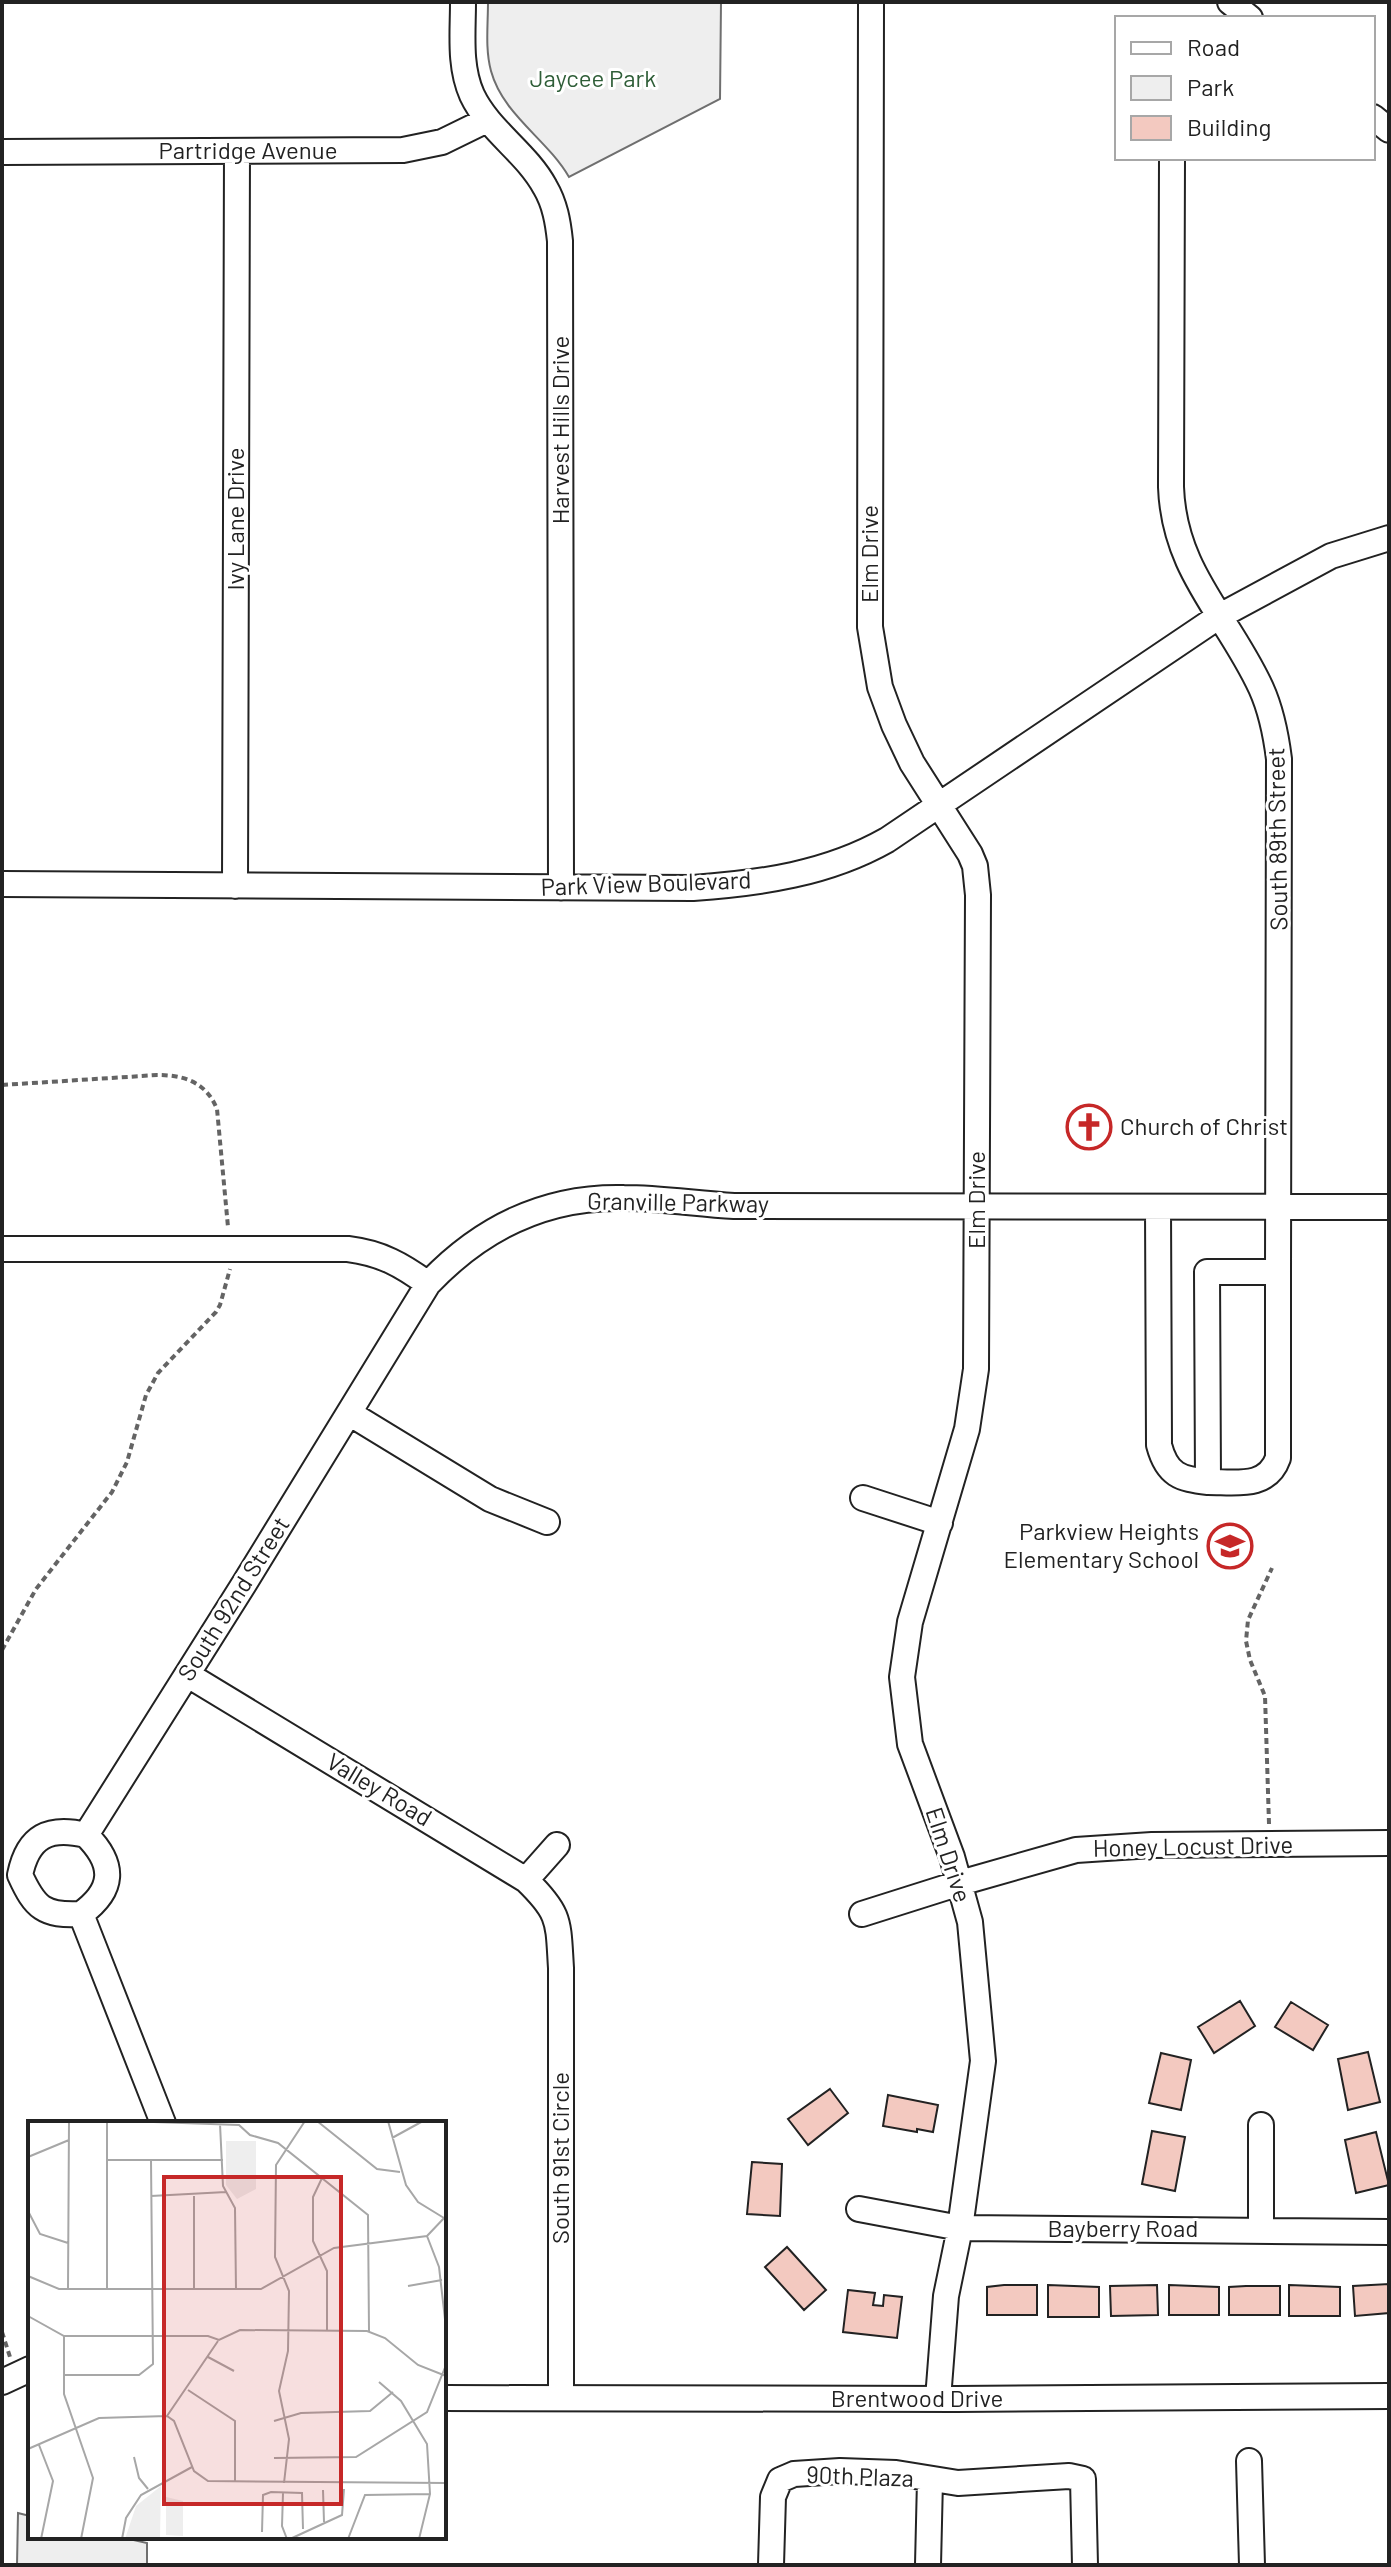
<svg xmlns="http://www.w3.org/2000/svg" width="1391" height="2567" font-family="Barlow,sans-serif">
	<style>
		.green { fill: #eee; stroke: #6f6f6f; stroke-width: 2 }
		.building { fill: #f3c9c0; stroke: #222; stroke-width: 2 }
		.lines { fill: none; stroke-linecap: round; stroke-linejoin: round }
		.minor-casing { stroke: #222; stroke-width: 28 }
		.path { stroke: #646464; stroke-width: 4; stroke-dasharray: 6 4; stroke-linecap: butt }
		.minor { stroke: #fff; stroke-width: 24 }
		.labels { text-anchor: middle; stroke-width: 6; stroke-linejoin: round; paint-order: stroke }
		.park-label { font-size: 24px; fill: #2f5e38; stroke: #fff }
		.street-label { font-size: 24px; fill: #222; stroke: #fff }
		.poi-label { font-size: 24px; fill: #222; stroke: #fff; text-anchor: start }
		.inset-road { fill: none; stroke: #a7a7a7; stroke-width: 2 }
		.view { fill: #c62828; fill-opacity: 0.15; stroke: #c62828; stroke-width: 4 }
		.inset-edge { fill: none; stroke: #222; stroke-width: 4 }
	</style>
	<rect width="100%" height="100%" fill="#fff"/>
	<path class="green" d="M488 2H721L720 99 569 177C547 139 503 115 491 71 485 49 488 25 488 2Z
		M18 2513 30 2516V2537H120L147 2543V2565H17Z"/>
	<path class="building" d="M1240 2001 1255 2026 1214 2053 1198 2027Z
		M1291 2002 1328 2025 1313 2050 1275 2027Z
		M1368 2052 1380 2102 1348 2110 1338 2059Z
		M1161 2053 1191 2060 1181 2110 1149 2103Z
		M830 2089 848 2113 808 2145 788 2119Z
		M888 2095 938 2105 933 2132 917 2129V2132L883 2126Z
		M1152 2131 1185 2137 1175 2191 1142 2184Z
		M1376 2132 1389 2185 1356 2193 1345 2140Z
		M752 2162 782 2164 780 2216 747 2214Z
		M787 2247 826 2290 804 2310 765 2267Z
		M1389 2284V2313L1355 2316 1353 2286Z
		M1004 2285H1037V2315H987V2287Z
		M1048 2285 1099 2287V2317H1048Z
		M1157 2285 1158 2315 1111 2316 1110 2286Z
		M1169 2285 1219 2287V2315H1169Z
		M1289 2285 1340 2287V2316H1289Z
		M1246 2286H1280V2315H1229V2287Z
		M848 2290 875 2293 873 2305 883 2306 884 2295 902 2297 897 2338 843 2332Z"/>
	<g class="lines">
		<g class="minor-casing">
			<path id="minor" d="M463 2C463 33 459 66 472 95 489 131 526 152 545 187 555 204 558 222 560 241L561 888
				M871 2 870 627 880 687 894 725 912 763 970 854 975 866 978 895 976 1369 967 1429 910 1622 902 1677 910 1744 952 1857 970 1922 983 2061 960 2228 946 2296 938 2399
				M1230 2 1250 18
				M1373 117 1389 130
				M2 152 403 150 442 142 487 120
				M1172 158 1171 487C1174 572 1228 616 1261 688 1271 710 1276 735 1279 759L1278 1272
				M2 884 693 888C761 883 827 874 887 840L1218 617 1331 556 1389 538
				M235 886 237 151
				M1158 1207 1159 1445C1167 1475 1180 1479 1208 1482
				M2 1249H348C381 1253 402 1265 428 1284 481 1228 545 1196 624 1198 661 1198 697 1204 734 1206L1389 1207
				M1207 1272H1278V1458C1267 1489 1236 1482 1208 1482Z
				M349 1413 490 1499 547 1522
				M863 1498 940 1523
				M188 1675 526 1880C561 1914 558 1921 561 1968V2398
				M86 1835 244 1584 428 1284
				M20 1875C28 1836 49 1826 86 1835
				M20 1875C35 1908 44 1916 81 1914
				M526 1880 557 1845
				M81 1914 163 2123
				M81 1914C114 1890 116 1865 86 1835
				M862 1914 960 1883 1076 1850 1152 1845 1389 1843
				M1261 2125V2230
				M859 2209 960 2228 1389 2232
				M2 2382 30 2369
				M444 2398 956 2399 1389 2396
				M1249 2461 1252 2565
				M771 2565 773 2497 780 2480 794 2474 840 2471 896 2473 958 2483 1069 2476 1083 2479 1085 2565
				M928 2565 930 2480"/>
		</g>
		<path class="path" d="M2 1085 157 1075C184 1075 206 1082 217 1109L228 1227
			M2 1650 36 1589 112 1492 127 1462 146 1395 158 1373 216 1312 220 1305 230 1269
			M1269 1824 1265 1696 1250 1660 1246 1641 1248 1620 1272 1568
			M2 2332 10 2357"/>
		<use href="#minor" class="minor"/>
	</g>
	<defs>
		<g id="church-ring" transform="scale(2.3)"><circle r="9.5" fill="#fff" stroke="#c62828" stroke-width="1.5"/><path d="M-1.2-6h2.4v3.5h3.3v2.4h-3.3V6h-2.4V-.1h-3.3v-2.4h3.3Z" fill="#c62828"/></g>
		<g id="school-ring" transform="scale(2.3)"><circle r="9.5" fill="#fff" stroke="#c62828" stroke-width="1.5"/><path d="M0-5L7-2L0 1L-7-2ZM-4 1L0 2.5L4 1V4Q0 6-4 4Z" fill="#c62828"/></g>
	</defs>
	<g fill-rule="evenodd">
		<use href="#church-ring" x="1089" y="1127"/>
		<use href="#school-ring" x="1230" y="1546"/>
	</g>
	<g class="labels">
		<g class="park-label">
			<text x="593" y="87">Jaycee Park</text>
		</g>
		<g class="street-label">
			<text x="248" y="159">Partridge Avenue</text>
			<text transform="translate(561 430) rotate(-90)" y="8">Harvest Hills Drive</text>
			<text transform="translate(236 519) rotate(-90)" y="8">Ivy Lane Drive</text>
			<text transform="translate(870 554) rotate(-90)" y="8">Elm Drive</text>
			<text transform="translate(1278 839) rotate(-91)" y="8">South 89th Street</text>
			<text transform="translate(646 884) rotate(-2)" y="8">Park View Boulevard</text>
			<text transform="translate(977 1200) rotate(-90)" y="8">Elm Drive</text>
			<text transform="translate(678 1203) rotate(1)" y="8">Granville Parkway</text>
			<text transform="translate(234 1599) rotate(-58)" y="8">South 92nd Street</text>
			<text transform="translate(379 1790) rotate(31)" y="8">Valley Road</text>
			<text transform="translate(1193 1847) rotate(-1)" y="8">Honey Locust Drive</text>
			<text transform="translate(948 1855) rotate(72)" y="8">Elm Drive</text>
			<text transform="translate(561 2158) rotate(-90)" y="8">South 91st Circle</text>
			<text x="1123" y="2237">Bayberry Road</text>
			<text x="917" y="2407">Brentwood Drive</text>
			<text transform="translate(860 2477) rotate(2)" y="8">90th Plaza</text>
		</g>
		<g class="poi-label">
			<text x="1120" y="1135">Church of Christ</text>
			<text x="1199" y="1540" text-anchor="end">Parkview Heights<tspan x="1199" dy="28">Elementary School</tspan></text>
		</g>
	</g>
	<g transform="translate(28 2121)">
		<rect width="418" height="418" fill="#fff"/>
		<path d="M198 20H228V68L209 78 198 64ZM133 365 132 418H97L108 385ZM138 376 155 380V415L138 414Z" fill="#eee"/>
		<path class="inset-road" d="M97 0 211 4 222 14 250 22 340 94 341 210M289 0 349 48 372 51M360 0 378 64 390 81 416 97M192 3 195 65 207 87 208 169M364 17 395 0M0 36 41 19M79 39H195M294 57 285 76V120L299 150V209M123 75 198 71M0 90 12 113 40 122M399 115 411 146 418 207M0 155 31 168H233L306 127 399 115 418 95M380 165 414 159M40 168 41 0M79 168V0M166 169V75M0 195 36 215H180L191 219 212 209 339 210 357 217 390 244 418 255M36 215V273L65 357 53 418M180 236 206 250M35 254H111L125 243 123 39M351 261 373 280 399 323 402 373 391 418M160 269 207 300V361M139 295 146 300 166 350 180 360 418 362M139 295 190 220M246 300 273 292 342 290 365 271M11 324 25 360 13 418M0 328 71 297 139 295M106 336 111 357 120 368M246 337 328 336 399 291 418 244M256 362 261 318 251 270 260 230 261 170 247 136 248 44 277 0M295 369 296 401M255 372 254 405 259 418M234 411 235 374 243 371 274 372 275 408M94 418 98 397 113 374 164 346M262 418 314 394 316 368M320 418 337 374 402 373"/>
		<path class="view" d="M136 56H313V383H136Z"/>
		<rect width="418" height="418" class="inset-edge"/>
	</g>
	<rect width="1391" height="2567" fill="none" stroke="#222222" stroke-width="8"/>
	<rect x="1115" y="16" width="260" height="144" fill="#ffffff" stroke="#a7a7a7" stroke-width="2"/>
	<rect x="1131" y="42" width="40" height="12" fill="#ffffff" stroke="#a7a7a7" stroke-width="2"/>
	<text x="1187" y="56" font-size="24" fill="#222222">Road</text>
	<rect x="1131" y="76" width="40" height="24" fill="#eeeeee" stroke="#a7a7a7" stroke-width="2"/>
	<text x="1187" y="96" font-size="24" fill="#222222">Park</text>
	<rect x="1131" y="116" width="40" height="24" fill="#f3c9c0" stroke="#a7a7a7" stroke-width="2"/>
	<text x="1187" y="136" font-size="24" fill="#222222">Building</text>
</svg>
